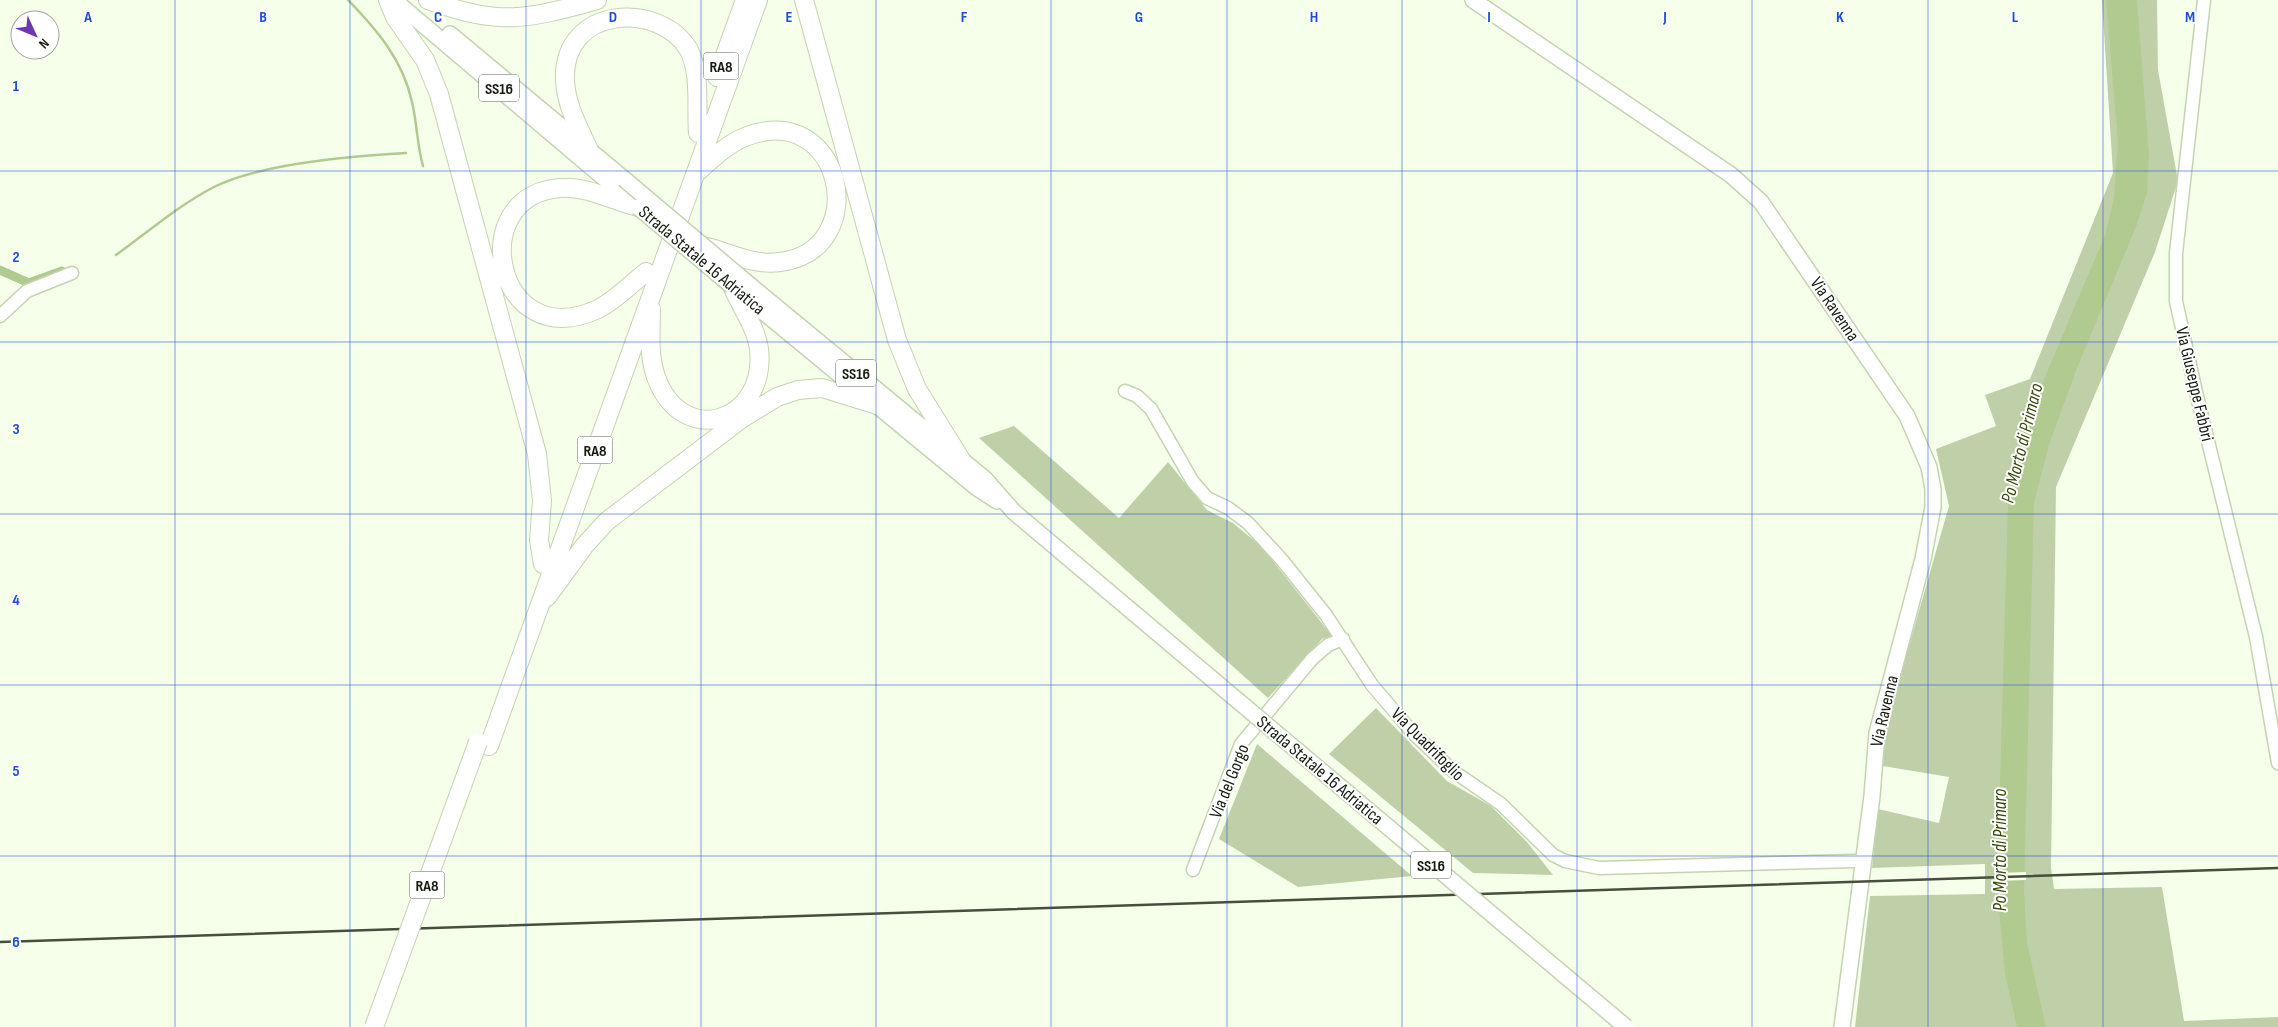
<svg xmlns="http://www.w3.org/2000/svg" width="2278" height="1027" font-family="'Sofia Sans Condensed',sans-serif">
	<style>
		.green { fill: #bfd0a9 }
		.water { fill: #b1ca90 }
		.pier { fill: #f5ffe9 }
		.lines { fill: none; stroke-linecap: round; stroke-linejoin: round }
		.stream { stroke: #b1ca90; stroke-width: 2.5 }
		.canal { stroke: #b1ca90; stroke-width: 9 }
		.minor-casing { stroke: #c4d4b1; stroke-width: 15 }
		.major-casing { stroke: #c4d4b1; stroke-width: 18 }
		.highway-casing { stroke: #c4d4b1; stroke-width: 20 }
		.minor { stroke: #fff; stroke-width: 12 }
		.major { stroke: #fff; stroke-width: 15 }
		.highway { stroke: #fff; stroke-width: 18 }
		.rail { stroke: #474e3f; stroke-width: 2.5 }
		.major-bridge-casing { stroke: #c4d4b1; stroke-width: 18; stroke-linecap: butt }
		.highway-bridge-casing { stroke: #c4d4b1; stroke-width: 20; stroke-linecap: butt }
		.major-bridge { stroke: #fff; stroke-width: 15 }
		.highway-bridge { stroke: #fff; stroke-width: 18 }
		.grid { fill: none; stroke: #1d4ed8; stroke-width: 1; stroke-opacity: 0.55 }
		.labels { text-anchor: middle; stroke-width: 4; stroke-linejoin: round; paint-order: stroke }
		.shield { fill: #fff; stroke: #5c6057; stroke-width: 1 }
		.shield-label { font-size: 16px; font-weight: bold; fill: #161c0f }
		.street-label { font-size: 18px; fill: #161c0f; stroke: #fff }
		.water-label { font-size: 19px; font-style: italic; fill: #354a0b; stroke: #fff }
		.grid-label { font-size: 16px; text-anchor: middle; font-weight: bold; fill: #1d4ed8; stroke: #fff; stroke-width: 4; stroke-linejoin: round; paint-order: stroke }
	</style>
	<rect width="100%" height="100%" fill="#f5ffe9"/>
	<path class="green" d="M2102 0H2157L2158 70 2178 181 2155 252 2056 487 2051 868 2054 889 2162 887 2184 1021 2278 1017V1027H1855L1870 896 1985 894V864L1872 868 1878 809 1939 823 1949 777 1883 766 1884 733 1949 506 1936 449 1996 426 1985 395 2030 379 2113 173Z
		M1014 426 1119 518 1168 462 1207 510 1233 523 1262 547 1332 636 1322 639 1268 698 979 438Z
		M1376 708 1447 781 1491 806 1527 842 1553 875 1473 873 1329 754Z
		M1257 744 1412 876 1298 887 1219 839Z"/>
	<path class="water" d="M2106 0H2137L2149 155 2147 193 2136 227 2077 368 2049 445 2034 502 2024 891 2027 943 2046 1027H2017L2005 974 1999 909 1998 856 2008 504 2018 451 2034 403 2105 235 2114 198 2118 143Z"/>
	<path class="pier" d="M2026 872V880L1996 881V873Z"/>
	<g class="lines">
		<path class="stream" d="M348 0C377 30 403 60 412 102 417 123 417 145 423 166
			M116 255C148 232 179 205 214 187 262 163 352 156 406 153"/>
		<path class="canal" d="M0 270 29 283 62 271"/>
		<g class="minor-casing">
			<path id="minor" d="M2204 0 2176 253V301L2196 392 2256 637 2278 763
				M0 316 27 291 72 273
				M1125 391 1137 396 1151 409 1193 482 1207 498 1228 508 1248 523 1282 560 1326 615 1372 685 1413 733 1453 771 1501 804 1553 855 1565 861 1599 868 1855 861
				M1193 870 1241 744 1312 659 1328 645 1343 639"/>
		</g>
		<g class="major-casing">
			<path id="major" d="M394 0 637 206
				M1473 0 1731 175 1761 202 1907 416 1929 467 1933 489V507L1923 559 1877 733 1872 796 1842 1027
				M450 34 624 179
				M733 287 977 488 997 501
				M752 287 985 479 1014 512 1237 700"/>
		</g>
		<g class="highway-casing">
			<path id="highway" d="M388 0 395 17 425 60 439 94 537 454 542 501 539 540 543 564
				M428 0C500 26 525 20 597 0
				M804 0 897 340 917 389 960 458
				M717 77 745 0
				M588 148C578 126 566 105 565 80 562 6 659 0 689 50 701 75 696 105 698 133
				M696 173C711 160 727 144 745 137 843 98 874 250 780 262 753 266 729 252 703 246
				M638 207C613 201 588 186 561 188 463 194 495 357 598 309 616 300 631 284 646 272
				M651 309C651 332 648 354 656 377 682 449 767 423 759 349 756 327 741 307 732 286
				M547 597 585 545 607 521 741 419 777 397 798 390 822 388 877 405
				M489 746 758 0"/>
		</g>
		<use href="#minor" class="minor"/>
		<use href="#major" class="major"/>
		<use href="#highway" class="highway"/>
		<path class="rail" d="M0 942 2278 868"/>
		<g class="major-bridge-casing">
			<path id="major-bridge" d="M624 179 752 287
				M638 207 732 286
				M1237 700 1626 1027"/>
		</g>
		<g class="highway-bridge-casing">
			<path id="highway-bridge" d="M374 1027 478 742"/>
		</g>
		<use href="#major-bridge" class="major-bridge"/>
		<use href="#highway-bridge" class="highway-bridge"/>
	</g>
	<path class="grid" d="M175 0V1027M350 0V1027M526 0V1027M701 0V1027M876 0V1027M1051 0V1027M1227 0V1027M1402 0V1027M1577 0V1027M1752 0V1027M1928 0V1027M2103 0V1027M0 171H2278M0 342H2278M0 514H2278M0 685H2278M0 856H2278"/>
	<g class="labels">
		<g class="shield">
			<rect x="703.5" y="52.5" width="35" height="27" rx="4"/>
			<rect x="479" y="74.5" width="40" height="27" rx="4"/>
			<rect x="836" y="359.5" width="40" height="27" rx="4"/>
			<rect x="577.5" y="436.5" width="35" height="27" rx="4"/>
			<rect x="1411" y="851.5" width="40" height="27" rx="4"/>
			<rect x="409.5" y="871.5" width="35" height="27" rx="4"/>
		</g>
		<g class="shield-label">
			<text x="721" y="72">RA8</text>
			<text x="499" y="94">SS16</text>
			<text x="856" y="379">SS16</text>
			<text x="595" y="456">RA8</text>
			<text x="1431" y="871">SS16</text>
			<text x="427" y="891">RA8</text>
		</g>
		<g class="street-label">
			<text transform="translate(702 260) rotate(40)" y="6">Strada Statale 16 Adriatica</text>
			<text transform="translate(1835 309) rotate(56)" y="6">Via Ravenna</text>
			<text transform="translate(2195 384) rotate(77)" y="6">Via Giuseppe Fabbri</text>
			<text transform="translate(1884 711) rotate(-77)" y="6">Via Ravenna</text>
			<text transform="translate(1428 744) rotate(45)" y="6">Via Quadrifoglio</text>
			<text transform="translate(1320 770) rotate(40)" y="6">Strada Statale 16 Adriatica</text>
			<text transform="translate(1229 781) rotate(-68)" y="6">Via del Gorgo</text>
		</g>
		<g class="water-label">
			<text transform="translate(2021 443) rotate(-76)" y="7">Po Morto di Primaro</text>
			<text transform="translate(1999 850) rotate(-90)" y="7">Po Morto di Primaro</text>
		</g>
	</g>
	<g class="grid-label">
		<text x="88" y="22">A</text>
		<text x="263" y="22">B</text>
		<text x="438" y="22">C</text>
		<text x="613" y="22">D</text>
		<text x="789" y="22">E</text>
		<text x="964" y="22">F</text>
		<text x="1139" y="22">G</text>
		<text x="1314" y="22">H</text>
		<text x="1489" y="22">I</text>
		<text x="1665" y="22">J</text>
		<text x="1840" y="22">K</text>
		<text x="2015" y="22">L</text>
		<text x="2190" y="22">M</text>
		<text x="16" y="91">1</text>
		<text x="16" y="262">2</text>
		<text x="16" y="434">3</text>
		<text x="16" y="605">4</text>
		<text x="16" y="776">5</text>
		<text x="16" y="947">6</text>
	</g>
	<g transform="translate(35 35) rotate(134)"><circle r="24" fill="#ffffff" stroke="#a2a49f"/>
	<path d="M0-4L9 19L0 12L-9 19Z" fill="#6d38ae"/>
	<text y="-8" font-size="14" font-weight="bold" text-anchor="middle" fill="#161c0f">N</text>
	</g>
</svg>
